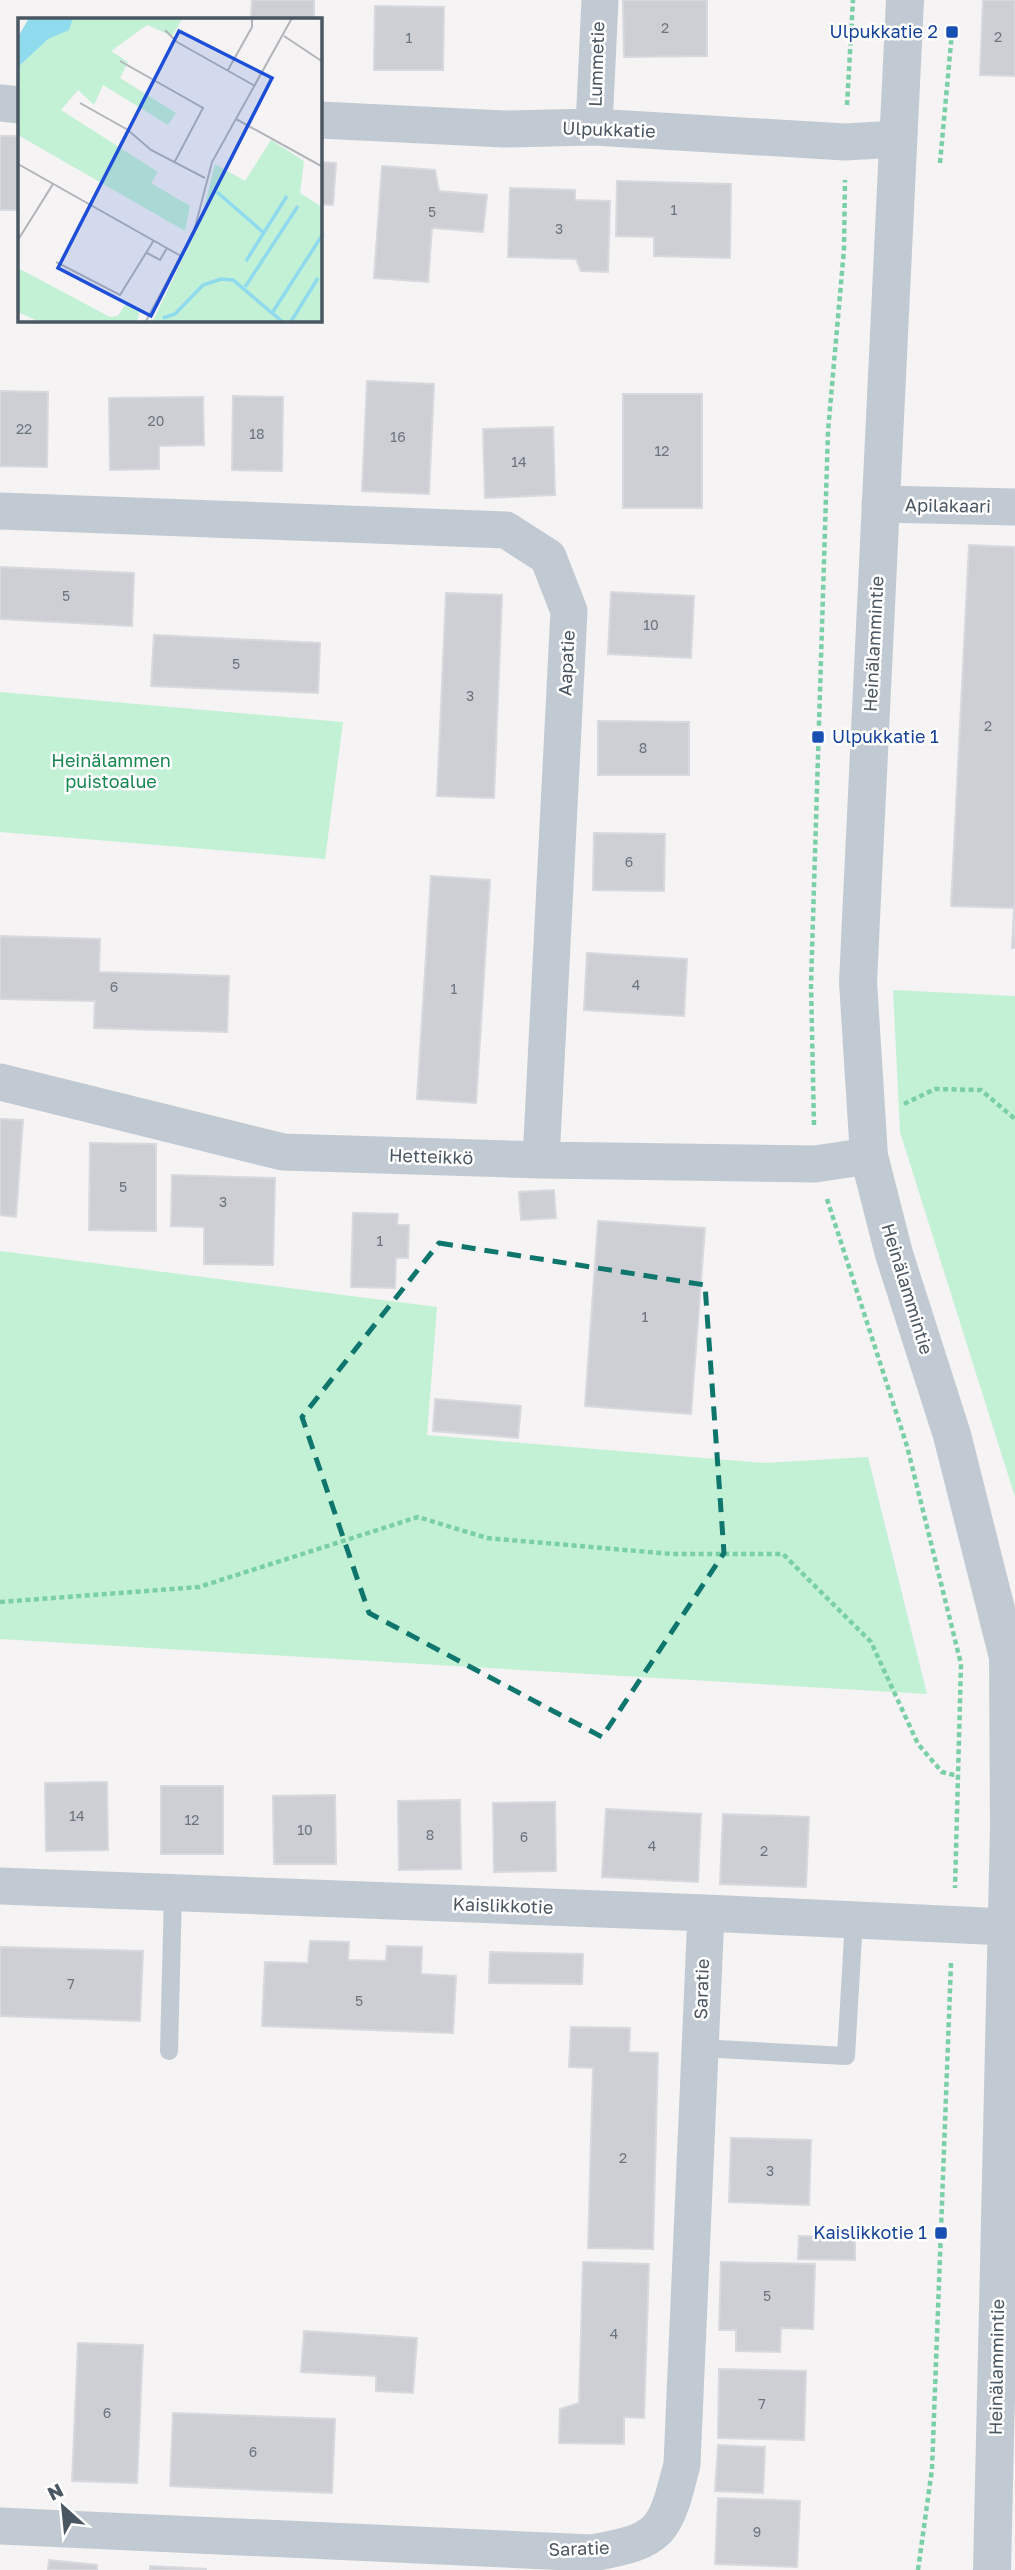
<svg xmlns="http://www.w3.org/2000/svg" width="1015" height="2570" font-family="'Golos Text',sans-serif">
	<style>
		.green { fill: #c3f1d5 }
		.building { fill: #cdcfd5; stroke: #d7d9de; stroke-width: 2 }
		.lines { fill: none; stroke-linecap: round; stroke-linejoin: round }
		.path { stroke: #7ad0a6; stroke-width: 4.5; stroke-dasharray: 5 3.5; stroke-linecap: butt }
		.service { stroke: #c1cad2; stroke-width: 18 }
		.minor { stroke: #c1cad2; stroke-width: 37 }
		.tertiary { stroke: #c1cad2; stroke-width: 38 }
		.marked { fill: none; stroke: #0f766e; stroke-width: 5; stroke-dasharray: 14 9; stroke-linejoin: round }
		.transit-dot { fill: #1a4fb4; stroke: #fff; stroke-width: 2.5 }
		.labels { text-anchor: middle; stroke-width: 5; stroke-linejoin: round; paint-order: stroke }
		.number-label { font-size: 14px; fill: #6b747e }
		.transit-label { font-size: 18px; fill: #164399; stroke: #fff; text-anchor: end }
		.street-label { font-size: 18px; fill: #4a5661; stroke: #fff }
		.park-label { font-size: 18px; fill: #17864f; stroke: #fff }
		.inset-river { fill: none; stroke: #90daee; stroke-width: 3.5 }
		.inset-road { fill: none; stroke: #b1b4b9; stroke-width: 2 }
		.view { fill: #1d4ed8; fill-opacity: 0.15; stroke: #1d4ed8; stroke-width: 3.5 }
		.inset-edge { fill: none; stroke: #4a5661; stroke-width: 3.5 }
	</style>
	<rect width="100%" height="100%" fill="#f5f3f3"/>
	<path class="green" d="M0 692 343 722 325 859 0 832Z
		M893 990 1015 996V1497L900 1132Z
		M0 1251 437 1307 427 1435 764 1463 868 1457 927 1694 0 1639Z"/>
	<path class="building" d="M252 0H314V19H251Z
		M623 0H707V56L624 57Z
		M983 0H1015V76L980 75Z
		M375 6 444 7 443 70H374Z
		M0 136H19V210H0Z
		M320 162 336 163 333 205 320 204Z
		M382 166 435 170 439 191 487 195 483 232 432 228 428 282 374 278Z
		M617 181 731 184 730 258 654 256V237L616 236Z
		M510 188 575 190V200L610 201 608 272 581 271 576 259 508 257Z
		M367 381 434 384 429 494 362 491Z
		M0 391 48 392 47 467 0 466Z
		M623 394H702V508H623Z
		M233 396 283 397 282 471 232 470Z
		M203 397 204 445 159 446V469L110 470 109 398Z
		M553 427 555 495 485 498 483 429Z
		M969 545 1015 547V948H1012L1014 908 951 906Z
		M0 567 134 573 132 626 0 619Z
		M611 592 694 596 691 658 608 654Z
		M446 593 502 595 494 798 437 796Z
		M154 635 320 643 318 693 151 686Z
		M598 721 689 722V775H598Z
		M594 833 665 834 664 891 593 890Z
		M431 876 490 880 476 1103 417 1099Z
		M0 936 100 939 99 972 229 976 227 1032 94 1028 95 1001 0 999Z
		M587 953 687 959 684 1016 584 1010Z
		M0 1119 23 1120 16 1217 0 1215Z
		M90 1143 156 1144V1231L89 1230Z
		M172 1175 275 1178 273 1265 204 1264V1227L171 1226Z
		M554 1190 556 1218 521 1220 519 1192Z
		M353 1213 398 1214 397 1225H409L408 1258H396L395 1288 351 1287Z
		M598 1221 705 1228 691 1414 585 1406Z
		M435 1399 521 1406 518 1438 433 1431Z
		M107 1782 108 1850 46 1851 45 1783Z
		M161 1786H223V1854H161Z
		M335 1795 336 1864H274L273 1796Z
		M460 1800 461 1869 399 1870 398 1801Z
		M555 1802 556 1871 494 1872 493 1803Z
		M606 1809 701 1814 698 1882 602 1877Z
		M723 1814 809 1817 806 1887 720 1884Z
		M310 1941 349 1942 348 1960 386 1961 387 1946 422 1947 421 1974 456 1976 453 2033 262 2026 265 1962 308 1963Z
		M0 1947 143 1951 140 2021 0 2016Z
		M490 1952 583 1954 582 1984 489 1983Z
		M571 2027 630 2028 629 2052 658 2053 653 2249 588 2248 593 2068 569 2067Z
		M731 2138 811 2140 809 2205 729 2202Z
		M799 2236 855 2237V2260L798 2259Z
		M583 2262 649 2264 644 2418 624 2417V2444L559 2443 560 2409 579 2403Z
		M721 2262 815 2264 813 2329 781 2328 780 2352 736 2351V2330H719Z
		M304 2331 417 2338 413 2393 376 2391V2376L301 2372Z
		M78 2343 143 2345 137 2483 72 2481Z
		M719 2369 806 2371 804 2440 718 2438Z
		M173 2413 335 2419 332 2493 170 2486Z
		M718 2445 765 2447 763 2493 715 2491Z
		M718 2498 800 2501 797 2567 715 2564Z
		M49 2560 97 2565V2570H48Z
		M150 2566 206 2569V2570H150Z"/>
	<g class="lines">
		<path class="path" d="M847 105 853 0
			M940 163 952 32
			M904 1104 935 1089 981 1090 1015 1119
			M814 1125 811 984 828 431 844 249 845 180
			M827 1199 907 1446 961 1664 955 1888
			M0 1602 199 1587 418 1517 487 1538 672 1554H783L871 1642 918 1744 942 1772 958 1776
			M918 2570 932 2469 951 1963"/>
		<path class="service" d="M700 2048 846 2056 854 1920
			M169 2051 173 1893"/>
		<path class="minor" d="M0 103 19 105
			M320 120 504 129 594 127 845 142 898 139
			M594 127 600 0
			M880 504 1015 507
			M0 511 506 530 548 557 569 611 541 1160
			M0 1082 283 1152 541 1160 815 1164 869 1156
			M0 1886 706 1913 1006 1927
			M0 2526 592 2553C662 2541 665 2532 682 2464L706 1913"/>
		<path class="tertiary" d="M905 0 858 982 869 1156 894 1254 952 1435 1008 1657 1009 1828 992 2570"/>
	</g>
	<path class="marked" d="M439 1243 705 1285 724 1553 602 1737 369 1613 302 1417Z"/>
	<g class="transit-dot">
		<rect x="945" y="25" width="14" height="14" rx="3.5"/>
		<rect x="811" y="730" width="14" height="14" rx="3.5"/>
		<rect x="934" y="2226" width="14" height="14" rx="3.5"/>
	</g>
	<g class="labels">
		<g class="number-label">
			<text x="665" y="33">2</text>
			<text x="998" y="42">2</text>
			<text x="409" y="43">1</text>
			<text x="674" y="215">1</text>
			<text x="432" y="217">5</text>
			<text x="559" y="234">3</text>
			<text x="156" y="426">20</text>
			<text x="24" y="434">22</text>
			<text x="257" y="439">18</text>
			<text x="398" y="442">16</text>
			<text x="662" y="456">12</text>
			<text x="519" y="467">14</text>
			<text x="66" y="601">5</text>
			<text x="651" y="630">10</text>
			<text x="236" y="669">5</text>
			<text x="470" y="701">3</text>
			<text x="988" y="731">2</text>
			<text x="643" y="753">8</text>
			<text x="629" y="867">6</text>
			<text x="636" y="990">4</text>
			<text x="114" y="992">6</text>
			<text x="454" y="994">1</text>
			<text x="123" y="1192">5</text>
			<text x="223" y="1207">3</text>
			<text x="380" y="1246">1</text>
			<text x="645" y="1322">1</text>
			<text x="77" y="1821">14</text>
			<text x="192" y="1825">12</text>
			<text x="305" y="1835">10</text>
			<text x="430" y="1840">8</text>
			<text x="524" y="1842">6</text>
			<text x="652" y="1851">4</text>
			<text x="764" y="1856">2</text>
			<text x="71" y="1989">7</text>
			<text x="359" y="2006">5</text>
			<text x="623" y="2163">2</text>
			<text x="770" y="2176">3</text>
			<text x="767" y="2301">5</text>
			<text x="614" y="2339">4</text>
			<text x="762" y="2409">7</text>
			<text x="107" y="2418">6</text>
			<text x="253" y="2457">6</text>
			<text x="757" y="2537">9</text>
		</g>
		<g class="transit-label">
			<text x="938" y="38">Ulpukkatie 2</text>
			<text x="832" y="743" text-anchor="start">Ulpukkatie 1</text>
			<text x="927" y="2239">Kaislikkotie 1</text>
		</g>
		<g class="street-label">
			<text transform="translate(597 64) rotate(-88)" y="6">Lummetie</text>
			<text transform="translate(609 130) rotate(2)" y="6">Ulpukkatie</text>
			<text transform="translate(948 506) rotate(1)" y="6">Apilakaari</text>
			<text transform="translate(874 644) rotate(-87)" y="6">Heinälammintie</text>
			<text transform="translate(567 663) rotate(-87)" y="6">Aapatie</text>
			<text transform="translate(431 1157) rotate(2)" y="6">Hetteikkö</text>
			<text transform="translate(907 1289) rotate(73)" y="6">Heinälammintie</text>
			<text transform="translate(503 1906) rotate(2)" y="6">Kaislikkotie</text>
			<text transform="translate(702 1989) rotate(-88)" y="6">Saratie</text>
			<text transform="translate(997 2367) rotate(-89)" y="6">Heinälammintie</text>
			<text transform="translate(579 2549) rotate(-2)" y="6">Saratie</text>
		</g>
		<g class="park-label">
			<text x="111" y="767">Heinälammen<tspan x="111" dy="21">puistoalue</tspan></text>
		</g>
	</g>
	<g transform="translate(18 18)">
		<rect width="304" height="304" fill="#f5f3f3"/>
		<path d="M31 0H165L154 18 129 7 93 33 110 44 102 60 158 95 150 107 85 67 76 87 60 72 43 92 140 154 133 165 172 188 167 213 0 117V49ZM253 122 286 143 282 175 304 189V304L134 305 183 202 197 146 227 163ZM0 250 92 299 100 298 108 285 122 291 119 305 22 304 0 294Z" fill="#c3f1d5"/>
		<path d="M11 0H55L51 12 30 21 0 49V19Z" fill="#90daee"/>
		<path class="inset-river" d="M199 174 246 215M228 243 269 178M227 269 280 188M254 295 305 216M145 300 157 296 185 267 203 261 215 262 266 305M272 305 300 260"/>
		<path class="inset-road" d="M147 12 159 24 237 68M266 18 305 44M102 43 185 90 156 145M210 52 234 9V0M62 85 110 112 133 132 187 160M218 101 305 149M0 146 163 238M0 222 35 166M129 235 142 242 149 230M38 244 102 277 136 222M127 305 176 213 194 144 274 0"/>
		<path class="view" d="M161 13 254 60 133 298 40 250Z"/>
		<rect width="304" height="304" class="inset-edge"/>
	</g>
	<g transform="translate(63 2507) rotate(333)" stroke="#ffffff" stroke-width="5" paint-order="stroke">
	<path d="M0-5L12 26L0 18L-12 26Z" fill="#4a5661"/>
	<text y="-10" font-size="19" font-weight="bold" text-anchor="middle" fill="#4a5661">N</text>
	</g>
</svg>
